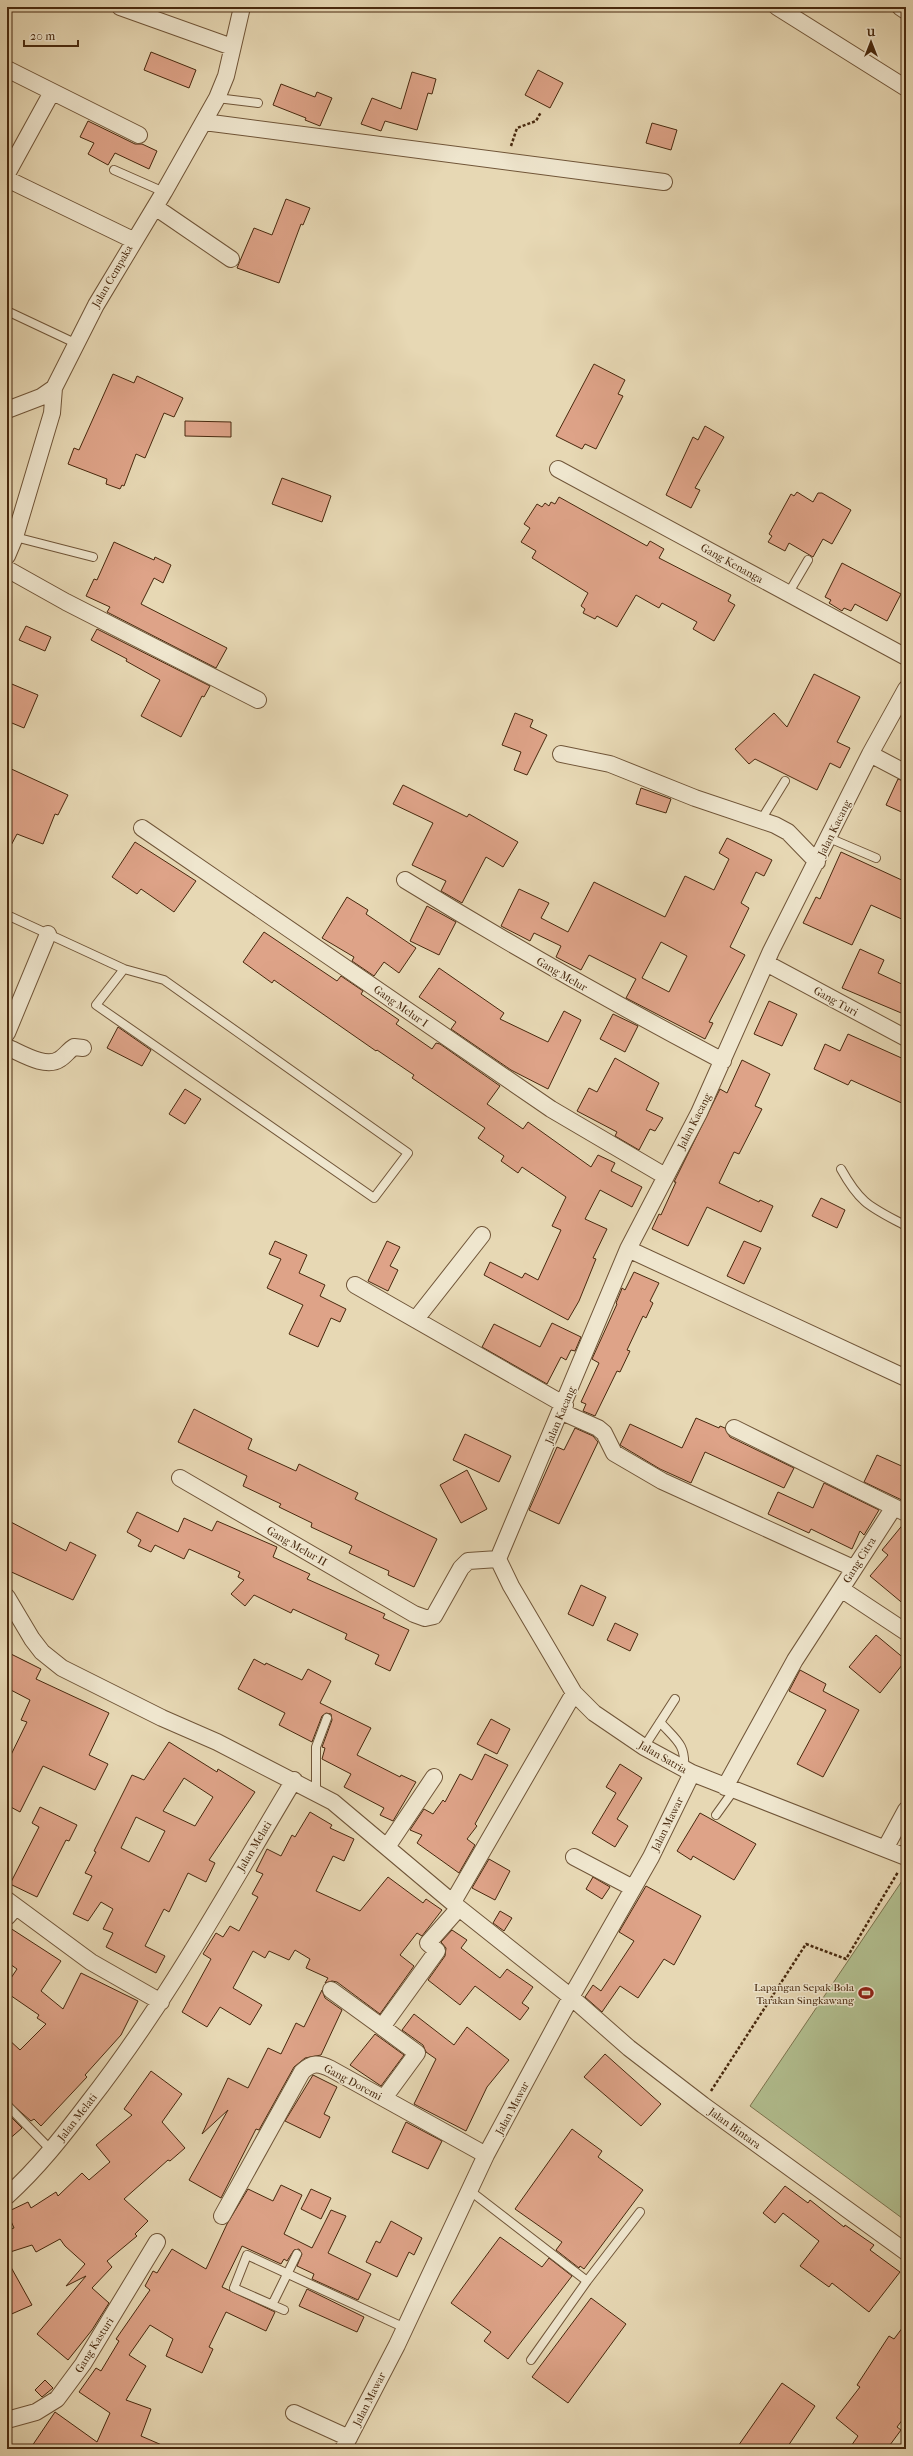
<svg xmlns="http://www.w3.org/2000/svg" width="913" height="2456" font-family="'IM FELL French Canon',serif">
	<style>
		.green { fill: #b2bf90; stroke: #7d744f }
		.building { fill: #dea388; stroke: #48290e; fill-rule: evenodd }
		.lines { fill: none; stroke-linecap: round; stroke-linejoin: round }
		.service-casing { stroke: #705538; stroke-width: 10 }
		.minor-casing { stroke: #705538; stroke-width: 18 }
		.path { stroke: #48290e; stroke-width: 2.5; stroke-dasharray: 3 2; stroke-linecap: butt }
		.service { stroke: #efe6ce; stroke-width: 8 }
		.minor { stroke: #efe6ce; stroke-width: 16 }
		.labels { text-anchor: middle; stroke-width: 3; stroke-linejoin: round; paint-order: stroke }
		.street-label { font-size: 11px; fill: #48290e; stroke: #efe6ce }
		.poi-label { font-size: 11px; fill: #48290e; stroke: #efe6ce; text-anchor: end }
	</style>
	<rect width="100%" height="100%" fill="#e7d8b4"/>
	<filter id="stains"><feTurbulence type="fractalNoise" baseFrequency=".005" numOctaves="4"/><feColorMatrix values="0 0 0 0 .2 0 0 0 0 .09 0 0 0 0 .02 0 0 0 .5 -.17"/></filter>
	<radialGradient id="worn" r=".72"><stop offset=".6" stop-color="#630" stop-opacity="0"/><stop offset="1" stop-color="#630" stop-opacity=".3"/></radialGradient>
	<path class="green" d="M904 1878 906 1880V2221L750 2106Z"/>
	<path class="building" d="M151 52 196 70 189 88 144 70Z
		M538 70 563 83 550 108 525 95Z
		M412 72 436 79 432 94 428 93 417 130 385 121 381 131 361 124 372 98 401 109Z
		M281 84 315 97 317 92 332 98 320 126 305 120 306 118 273 105Z
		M88 121 135 144H142L157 151 149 169 115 153 108 165 88 154 94 143 80 137Z
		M652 123 677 130 671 150 646 143Z
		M286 199 310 208 303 225 301 224 279 283 237 268 254 228 272 235Z
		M594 364 625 380 618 394 623 396 596 449 585 444 582 449 556 436Z
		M113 374 134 383 137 376 183 398 174 417 164 413 145 458 136 454 124 486 122 485 120 489 106 484 107 479 68 464 74 448 79 450Z
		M185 421 231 422V437L185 436Z
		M705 426 724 437 695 488 700 490 691 508 666 495 693 437 698 440Z
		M282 478 331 496 322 522 272 504Z
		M797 492 813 502 818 493H822L851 510 832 544 823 539 813 557 789 543 785 551 768 542 772 536 769 534 791 494 794 496Z
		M559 497 647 546 650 541 664 549 659 558 731 595 728 601 735 605 714 641 693 629 697 622 662 603 659 608 636 595 617 627 597 616 595 619 583 613 585 609 581 606 588 593 532 558 536 551 521 542 530 528 524 524 537 504 542 507 545 503 549 506 551 502 555 504Z
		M114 542 154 560 155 557 171 565 163 583 154 578 141 604 227 648 216 668 107 612 110 607 86 596 94 579 97 580Z
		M842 563 901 594 887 621 855 604 851 611 844 608 842 611 829 603 831 600 825 597Z
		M26 626 51 637 45 651 19 640Z
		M97 629 210 686 204 697 202 696 181 737 141 716 160 680 126 661 127 659 91 640Z
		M814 674 860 697 837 742 850 748 840 768 830 763 817 790 755 759 749 764 735 749 774 713 787 727Z
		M7 682 38 695 24 728 7 721Z
		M515 713 533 720 530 727 547 735 527 775 514 770 521 752 502 745Z
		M7 767 68 795 58 815 55 814 43 844 17 834 7 853Z
		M898 779 906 782V814L886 805Z
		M403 785 467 817 469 814 518 842 503 867 486 857 462 903 441 891 446 881 412 865 433 823 393 804Z
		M641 788 671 799 666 813 636 804Z
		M727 838 772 860 764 876 756 872 741 903 749 908 730 947 745 955 709 1022 713 1023 705 1039 626 998 636 979 589 955 581 970 556 957 561 946 534 933 530 941 501 926 519 889 549 903 541 918 568 932 594 882 665 917 685 876 714 890 729 859 719 853ZM661 942 687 956 669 992 642 978Z
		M135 842 196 881 174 912 141 889 137 894 112 877Z
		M841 852 906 882V921L871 905 852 945 803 923 816 897 820 899Z
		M347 897 368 910 366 914 416 948 399 973 384 962 374 976 352 961 354 957 322 938Z
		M427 906 456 922 439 955 410 941Z
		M264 932 337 981 341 976 363 991 361 994 399 1020 396 1024 432 1049 436 1043 440 1044 500 1086 487 1104 523 1129 528 1122 591 1167 598 1155 615 1163 611 1171 642 1187 632 1207 600 1190 585 1219 607 1229 593 1258 596 1259 579 1301 568 1320 484 1275 490 1262 522 1278 525 1273 538 1280 561 1230 552 1226 566 1197 522 1167 518 1173 501 1161 504 1156 478 1138 485 1128 412 1078 414 1075 377 1050 376 1051 274 980 272 983 243 962Z
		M860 949 884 960 878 973 906 986V1015L842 988Z
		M439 968 504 1013 500 1019 548 1042 564 1011 581 1020 548 1089 511 1070 451 1029 456 1022 419 997Z
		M769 1001 797 1014 782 1046 754 1034Z
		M613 1014 638 1026 625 1052 600 1039Z
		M118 1027 151 1050 142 1066 107 1048Z
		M848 1034 906 1060V1105L851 1080 848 1085 814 1069 825 1044 840 1051Z
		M615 1058 659 1083 646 1110 663 1118 655 1131 650 1129 639 1150 615 1136 617 1132 577 1111 589 1088 597 1092Z
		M742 1060 770 1074 755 1106 762 1109 739 1154 734 1152 719 1183 759 1202 760 1200 773 1206 761 1232 707 1207 688 1246 652 1229 659 1214 661 1215 676 1182H674L720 1089 727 1093Z
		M185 1089 201 1099 185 1124 169 1114Z
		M821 1198 845 1210 837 1228 812 1216Z
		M275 1241 307 1255 299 1273 325 1285 320 1296 346 1309 340 1322 331 1318 318 1347 289 1334 303 1305 267 1288 281 1259 269 1254Z
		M387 1241 400 1247 390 1266 398 1270 388 1291 368 1281Z
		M744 1241 761 1248 744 1284 727 1276Z
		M634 1272 659 1283 650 1301 653 1303 646 1318 643 1316 627 1350 630 1351 620 1372 617 1371 595 1416 583 1411 586 1404 581 1402 599 1363 592 1359 617 1304 616 1303 621 1291 622 1288 625 1290Z
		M552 1323 581 1337 575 1351 571 1350 566 1360 561 1357 547 1384 482 1347 494 1324 540 1347Z
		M194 1409 252 1439 248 1449 296 1471 299 1464 323 1476 358 1493 355 1499 437 1539 414 1587 388 1575 389 1571 349 1553 352 1546 311 1527 312 1523 279 1507 281 1504 243 1486 247 1476 178 1442Z
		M696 1418 719 1428 720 1426 725 1428 730 1437 794 1468 784 1488 705 1452 691 1483 660 1469 620 1445 630 1424 682 1448Z
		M575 1428 593 1436 598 1442 559 1524 529 1510 557 1447 564 1450Z
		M465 1434 511 1456 499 1482 453 1460Z
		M877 1455 906 1468V1502L864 1482Z
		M467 1470 487 1509 461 1523 440 1485Z
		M824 1483 879 1510 864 1535 860 1531 852 1549 811 1529 809 1533 768 1514 778 1492 813 1508Z
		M137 1512 178 1532 184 1518 212 1531 217 1521 277 1547 273 1557 310 1574 307 1579 385 1614 383 1618 409 1630 390 1671 375 1664 379 1655 345 1639 347 1634 293 1609 291 1613 254 1595 245 1606 231 1594 244 1580 238 1577 240 1572 189 1549 184 1559 155 1545 151 1552 138 1546 141 1540 127 1532Z
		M7 1520 66 1551 70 1542 96 1555 73 1600 7 1570Z
		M905 1522H906V1606L870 1576 888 1555 882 1550Z
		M581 1585 606 1597 593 1626 568 1614Z
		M615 1623 638 1634 630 1651 607 1640Z
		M876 1635 906 1660 880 1693 849 1667Z
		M7 1652 41 1669 36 1679 109 1713 89 1755 108 1764 95 1790 43 1766 20 1812 7 1805V1763L27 1722 21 1720 30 1700 7 1688Z
		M254 1659 265 1665 266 1663 302 1680 308 1669 331 1681 320 1703 371 1728 357 1755 400 1777 401 1775 416 1782 393 1821 380 1815 384 1808 344 1787 351 1774 322 1759 325 1748 322 1747 332 1720 331 1714 326 1713 322 1716 312 1742 279 1725 285 1713 238 1689Z
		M800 1670 826 1684 823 1691 859 1710 823 1777 797 1764 826 1710 789 1691Z
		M491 1719 510 1729 497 1754 477 1744Z
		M169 1742 217 1772 218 1769 255 1792 209 1860 215 1863 206 1882 188 1873 169 1912 164 1909 145 1946 165 1956 156 1973 106 1947 113 1933 103 1929 113 1909 101 1902 88 1921 73 1914 92 1876 85 1873 96 1852 94 1851 132 1775 144 1780ZM184 1778 213 1797 195 1826 163 1811ZM136 1817 165 1831 149 1862 121 1848Z
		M485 1754 508 1765 475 1824 477 1826 467 1839 475 1845 459 1873 417 1843 422 1835 410 1830 424 1809 433 1814 443 1800 445 1802 460 1774 472 1780Z
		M620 1764 642 1778 617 1819 628 1826 615 1847 592 1833 616 1793 606 1787Z
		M40 1807 77 1825 69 1841 66 1840 37 1897 10 1884 39 1827 32 1823Z
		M310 1812 332 1825 330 1828 354 1839 344 1861 333 1856 316 1891 360 1911 388 1877 423 1903 426 1899 442 1910 422 1936 417 1933 400 1955 414 1966 380 2014 337 1982 332 1981 325 1983 328 1978 306 1968 310 1959 295 1950 289 1960 269 1951 265 1958 253 1951 233 1988 262 2005 250 2025 220 2007 207 2027 182 2012 211 1959 203 1954 216 1933 223 1937 230 1926 239 1931 258 1897 252 1894 263 1874 256 1871 267 1849 281 1856 292 1835 295 1837Z
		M700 1813 756 1844 734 1880 693 1856 691 1860 677 1851Z
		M489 1859 510 1871 495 1900 472 1888Z
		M593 1877 610 1887 602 1899 586 1889Z
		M646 1886 701 1916 674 1965 664 1959 638 1998 620 1986 602 2012 585 1997 593 1985 601 1991 634 1941 619 1932Z
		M500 1911 512 1918 504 1931 493 1923Z
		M7 1926 61 1961 41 1991 63 2009 81 1973 138 2001 121 2035 85 2075 87 2077 41 2126 34 2119 31 2121 7 2100V2038L20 2050 46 2024 37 2018 39 2015 7 1993V1984L17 1969 7 1962Z
		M452 1930 467 1940 461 1948 500 1978 507 1969 533 1987 522 2003 529 2008 520 2020 475 1986 460 2005 428 1980 445 1956 446 1948 441 1942Z
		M322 1990 325 1998 342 2010 321 2055 305 2058 294 2067 259 2130 256 2129 221 2198 189 2180 228 2110 202 2134 228 2078 248 2088 268 2048 281 2054 296 2023 304 2027Z
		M414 2014 454 2045 467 2027 509 2060 487 2087 466 2131 414 2104 436 2059 426 2052 423 2045 402 2030Z
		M375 2034 404 2055 381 2086 350 2065Z
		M605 2054 661 2104 641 2126 584 2077Z
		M151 2071 182 2094 162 2122 185 2148 170 2161 168 2160 124 2199 148 2221 135 2234 137 2236 107 2261 112 2267 92 2288 109 2303 92 2330 68 2360 37 2334 86 2276 66 2286 85 2264 65 2246 60 2239 36 2252 32 2245 7 2253V2230L14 2228 7 2212 28 2202 31 2208 56 2192 58 2196 82 2173 89 2180 110 2162 96 2145 132 2115 124 2109Z
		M313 2075 337 2087 324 2114 330 2117 320 2138 285 2121Z
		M7 2113 22 2128 7 2141Z
		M406 2122 442 2141 428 2169 392 2152Z
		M572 2129 602 2151 598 2157 643 2190 584 2269 580 2266 579 2268 556 2250 562 2242 515 2209Z
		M281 2185 302 2195 284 2234 312 2248 331 2210 346 2216 328 2253 371 2274 358 2300 312 2279 314 2274 297 2266 302 2254 299 2249 294 2250 287 2261 284 2259 281 2264 242 2246 222 2287 275 2312 266 2331 226 2312 209 2347 213 2349 202 2373 166 2356 173 2339 150 2325 129 2355 146 2366 126 2400 151 2409 141 2436 171 2449H30L55 2412 97 2442 110 2413 79 2392 96 2368 101 2371 119 2341 116 2339 150 2290 145 2286 153 2271 157 2273 172 2249 206 2269 227 2224 248 2189 273 2201Z
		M785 2186 808 2203 810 2200 844 2227 845 2225 874 2245 870 2250 900 2272 869 2312 832 2283 829 2287 800 2266 819 2241 783 2213 775 2223 763 2213Z
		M311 2189 331 2198 321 2219 301 2209Z
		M391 2221 422 2238 414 2255 409 2252 397 2277 366 2262 376 2241 380 2243Z
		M500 2237 542 2267 549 2258 572 2276 508 2359 484 2341 491 2332 451 2303Z
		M7 2260 32 2305 7 2316Z
		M307 2289 364 2317 357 2332 299 2306Z
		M591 2298 626 2324 568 2403 532 2377Z
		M906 2323V2415L897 2427 901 2430 887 2449H849L858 2436 836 2418 860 2387 857 2385 889 2336 894 2339Z
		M45 2380 53 2388 42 2397 35 2390Z
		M782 2383 815 2406 786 2449H736Z"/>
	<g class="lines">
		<g class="service-casing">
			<path id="service" d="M217 98 258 103
				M114 170 164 192
				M7 311 75 343
				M15 537 93 557
				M788 594 808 560
				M761 820 785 781
				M829 838 876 858
				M7 915 124 969 164 980 408 1153 374 1198 96 1005 124 969
				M841 1169C861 1205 871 1207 906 1226
				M660 1722C676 1740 686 1744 684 1769
				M644 1747 675 1699
				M316 1792V1747L327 1718
				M716 1815 734 1790
				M7 2105 51 2150
				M469 2190 587 2281 640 2212
				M272 2305 297 2254
				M284 2310 234 2288 247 2255 405 2328
				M531 2360 587 2281"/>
		</g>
		<g class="minor-casing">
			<path id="minor" d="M120 7 232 47
				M777 7 906 88
				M900 7 906 11
				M7 69 139 135
				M204 122 664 182
				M7 174 52 92
				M7 179 133 240
				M155 207 231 259
				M7 410 41 397 54 388
				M558 469 906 657
				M7 556 15 537 52 413 54 388 96 305 164 192 217 98 226 76 242 7
				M7 569 66 602 258 700
				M561 754 610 764 695 798 775 825 788 832 817 862
				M870 754 906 773
				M142 828 551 1109 665 1176
				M405 880C509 944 615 1004 723 1061
				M766 963 906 1038
				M7 1033 48 934
				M7 1047C21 1053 46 1069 60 1059 65 1056 69 1050 74 1047L83 1048
				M628 1249 906 1378
				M355 1285 565 1405
				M416 1319 482 1235
				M562 1412 598 1428 604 1433 614 1453 662 1481 853 1568
				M734 1428 906 1513
				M180 1478 414 1614 425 1618 434 1616 461 1568 468 1561 498 1559
				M894 1507 841 1589 906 1632
				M498 1559 628 1249 699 1113 771 951 870 754 906 689
				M498 1559 511 1586 574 1693 594 1713 644 1747 692 1773 906 1857
				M7 1597 32 1639 42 1652 62 1668 162 1718 217 1742 333 1802 459 1908 571 1997 629 2048 703 2105 906 2252
				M725 1787 795 1660 841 1589
				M387 1847 434 1777
				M886 1847 906 1810
				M574 1857 633 1888
				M7 1900 91 1962 161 2002
				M453 1902 574 1693
				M7 1917 16 1907
				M331 1990 382 2027 437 1951 428 1943 459 1908
				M382 2027 417 2053 384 2098
				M7 2196C38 2168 63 2136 88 2103 167 2002 228 1890 294 1780
				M222 2216 302 2072C312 2062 319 2063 331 2069L486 2155
				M294 2413 349 2438
				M7 2420 36 2412 57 2399 83 2364 157 2242
				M343 2449 397 2345 486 2155 571 1997 651 1857 692 1773"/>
		</g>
		<path class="path" d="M511 146 517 128 536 121 541 112
			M711 2091 806 1944 846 1959 898 1872"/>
		<use href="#service" class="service"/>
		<use href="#minor" class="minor"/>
	</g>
	<defs>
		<g id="stadium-bare" transform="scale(1.2)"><path d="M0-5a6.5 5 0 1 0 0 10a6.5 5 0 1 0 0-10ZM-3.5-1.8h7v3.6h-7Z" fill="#8f2418" stroke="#efe6ce" stroke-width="2.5" paint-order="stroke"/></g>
	</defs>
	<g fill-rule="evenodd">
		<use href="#stadium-bare" x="866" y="1993"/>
	</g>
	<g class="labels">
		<g class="street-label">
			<text transform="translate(112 276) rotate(-60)" y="4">Jalan Cempaka</text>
			<text transform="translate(732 563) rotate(29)" y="4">Gang Kenanga</text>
			<text transform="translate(834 828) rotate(-64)" y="4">Jalan Kacang</text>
			<text transform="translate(562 974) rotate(30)" y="4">Gang Melur</text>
			<text transform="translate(836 1001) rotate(29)" y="4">Gang Turi</text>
			<text transform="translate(401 1006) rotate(35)" y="4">Gang Melur I</text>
			<text transform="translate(694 1121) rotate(-63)" y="4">Jalan Kacang</text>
			<text transform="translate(560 1415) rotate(-67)" y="4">Jalan Kacang</text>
			<text transform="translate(297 1546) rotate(30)" y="4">Gang Melur II</text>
			<text transform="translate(859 1560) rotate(-58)" y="4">Gang Citra</text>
			<text transform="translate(663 1757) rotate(30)" y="4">Jalan Satria</text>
			<text transform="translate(667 1824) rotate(-64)" y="4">Jalan Mawar</text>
			<text transform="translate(254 1846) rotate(-59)" y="4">Jalan Melati</text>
			<text transform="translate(353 2082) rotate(28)" y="4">Gang Doremi</text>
			<text transform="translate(512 2108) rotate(-62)" y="4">Jalan Mawar</text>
			<text transform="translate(77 2117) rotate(-52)" y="4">Jalan Melati</text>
			<text transform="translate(735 2128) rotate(36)" y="4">Jalan Bintara</text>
			<text transform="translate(94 2345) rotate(-58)" y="4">Gang Kasturi</text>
			<text transform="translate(369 2399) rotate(-63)" y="4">Jalan Mawar</text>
		</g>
		<g class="poi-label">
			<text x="854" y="1991">Lapangan Sepak Bola<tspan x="854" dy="13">Tarakan Singkawang</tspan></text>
		</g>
	</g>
	<rect width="913" height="2456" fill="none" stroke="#e7d8b4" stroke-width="24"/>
	<rect x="8" y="8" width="897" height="2440" fill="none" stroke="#48290e" stroke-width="2"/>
	<rect x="12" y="12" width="889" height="2432" fill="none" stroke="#48290e"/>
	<g transform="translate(871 42)" stroke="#efe6ce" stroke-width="3" paint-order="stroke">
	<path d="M0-3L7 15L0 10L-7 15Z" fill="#48290e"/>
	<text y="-6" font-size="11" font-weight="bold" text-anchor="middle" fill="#48290e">U</text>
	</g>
	<path d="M24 40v6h54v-6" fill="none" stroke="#48290e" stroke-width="2"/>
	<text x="30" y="40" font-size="12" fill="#48290e" stroke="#efe6ce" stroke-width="3" paint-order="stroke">20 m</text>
	<rect width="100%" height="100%" filter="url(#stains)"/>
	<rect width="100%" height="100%" fill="url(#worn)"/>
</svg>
